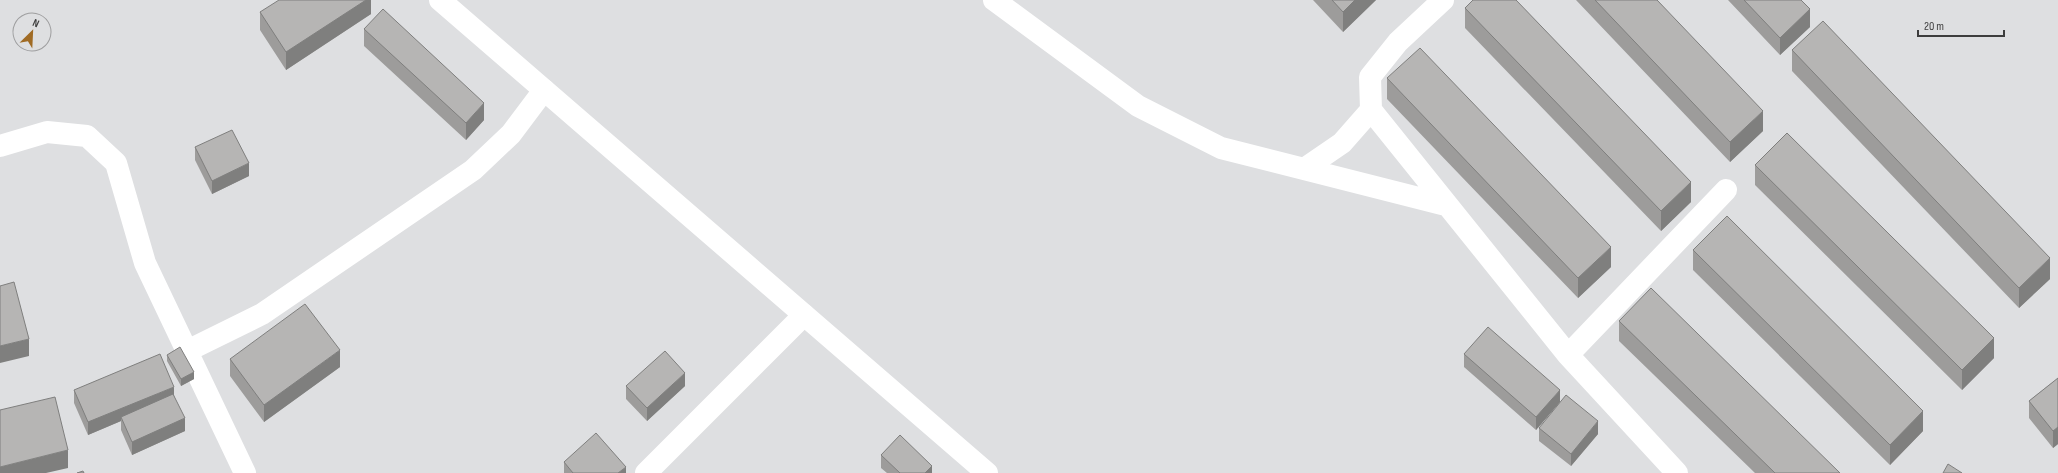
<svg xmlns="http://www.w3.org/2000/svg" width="2058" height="473" font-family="'Sofia Sans Condensed',sans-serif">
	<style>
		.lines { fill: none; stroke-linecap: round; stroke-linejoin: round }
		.street { stroke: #fff; stroke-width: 22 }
		.secondary { stroke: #fff; stroke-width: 22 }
		.wall { fill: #9d9c9b }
		.shaded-wall { fill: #7f7f7e }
		.building { fill: #b6b5b4; stroke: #7f7f7e }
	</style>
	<rect width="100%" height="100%" fill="#dedfe1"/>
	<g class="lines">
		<path class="street" d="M994 0 1138 106 1221 148 1446 205
			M1443 0 1398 42 1370 77 1371 110 1568 355 1677 473
			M0 146 47 132 87 136 116 163 145 263 245 473
			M1304 169 1342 143 1371 110
			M187 351 262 314 473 170 511 134 544 90
			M1568 355 1726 190
			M646 473 804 315"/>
		<path class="secondary" d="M440 0 987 473"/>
	</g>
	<path class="wall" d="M371 0V14L286 70 260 30V12Z
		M1313 0H1376L1343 32Z
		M1576 0H1657L1763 131 1730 162Z
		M1728 0H1801L1810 27 1780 55Z
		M1465 8 1691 202 1661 231 1465 28Z
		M364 29 484 120 466 140 364 46Z
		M1792 50 2050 279 2019 308 1792 71Z
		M1387 78 1611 267 1578 298 1387 99Z
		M195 147 249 176 212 194 195 160Z
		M1755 165 1994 358 1962 390 1755 185Z
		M1693 250 1923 431 1890 465 1693 270Z
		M1619 321 1840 473H1755L1619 341Z
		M1464 354 1560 402 1536 430 1464 367Z
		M167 355 194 379 181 386 167 361Z
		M230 359 340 367 264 422 230 376Z
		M2058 378V444L2053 448 2029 418V401Z
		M626 386H685L647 421 626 399Z
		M74 390 174 395 185 431 132 455 121 430V421L88 435 74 403Z
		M1539 428 1598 434 1571 466 1539 441Z
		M881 455 932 473H887L881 468Z
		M564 462 626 473H564Z"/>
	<path class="shaded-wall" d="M366 0H371V14L286 70V52Z
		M1355 0H1376L1343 32V12Z
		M1810 9V27L1780 55V38Z
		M484 103V120L466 140V123Z
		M1763 111V131L1730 162V142Z
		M249 163V176L212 194V181Z
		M1691 182V202L1661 231V211Z
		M1611 247V267L1578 298V278Z
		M2050 258V279L2019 308V288Z
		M1994 338V358L1962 390V370Z
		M29 339V356L0 363V346Z
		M340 350V367L264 422V405Z
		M194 372V379L181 386V379Z
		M685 373V386L647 421V408Z
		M174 387V399L121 417V421L88 435V422Z
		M1560 390V402L1536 430V417Z
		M1923 411V431L1890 465V445Z
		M185 418V431L132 455V442Z
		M1598 421V434L1571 466V454Z
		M2058 427V444L2053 448V431Z
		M68 450V468L46 473H0V467Z
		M932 466V473H925Z
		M626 467V473H618Z"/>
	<path class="building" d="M279 0H366L286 52 260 12Z
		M1332 0H1355L1343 12Z
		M1473 0H1516L1691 182 1661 211 1465 8Z
		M1595 0H1657L1763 111 1730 142Z
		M1744 0H1801L1810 9 1780 38Z
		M383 9 484 103 466 123 364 29Z
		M1823 21 2050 258 2019 288 1792 50Z
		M1420 48 1611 247 1578 278 1387 78Z
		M232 130 249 163 212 181 195 147Z
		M1787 133 1994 338 1962 370 1755 165Z
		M1727 216 1923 411 1890 445 1693 250Z
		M14 282 29 339 0 346V286Z
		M1651 288 1840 473H1775L1619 321Z
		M305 304 340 350 264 405 230 359Z
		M1488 327 1560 390 1536 417 1464 354Z
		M180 347 194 372 181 379 167 355Z
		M665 351 685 373 647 408 626 386Z
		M160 354 174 387 88 422 74 390Z
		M2058 378V427L2053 431 2029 401Z
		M173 394 185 418 132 442 121 417Z
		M1566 395 1598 421 1571 454 1539 428Z
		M55 397 68 450 0 467V410Z
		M596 433 626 467 618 473H573L564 462Z
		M900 435 932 466 925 473H900L881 455Z
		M1948 464 1962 473H1943Z
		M83 471 84 473H77Z"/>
	<g transform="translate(32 32) rotate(24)"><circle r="19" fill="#dedfe1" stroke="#9e9e9f"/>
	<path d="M0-3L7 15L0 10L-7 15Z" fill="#a06b24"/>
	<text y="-6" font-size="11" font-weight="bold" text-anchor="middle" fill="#3d3d3d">N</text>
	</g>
	<path d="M1918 30v6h86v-6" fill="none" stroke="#3d3d3d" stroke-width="2"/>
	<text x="1924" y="30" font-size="12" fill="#3d3d3d" stroke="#dedfe1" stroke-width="3" paint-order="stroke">20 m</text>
</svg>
